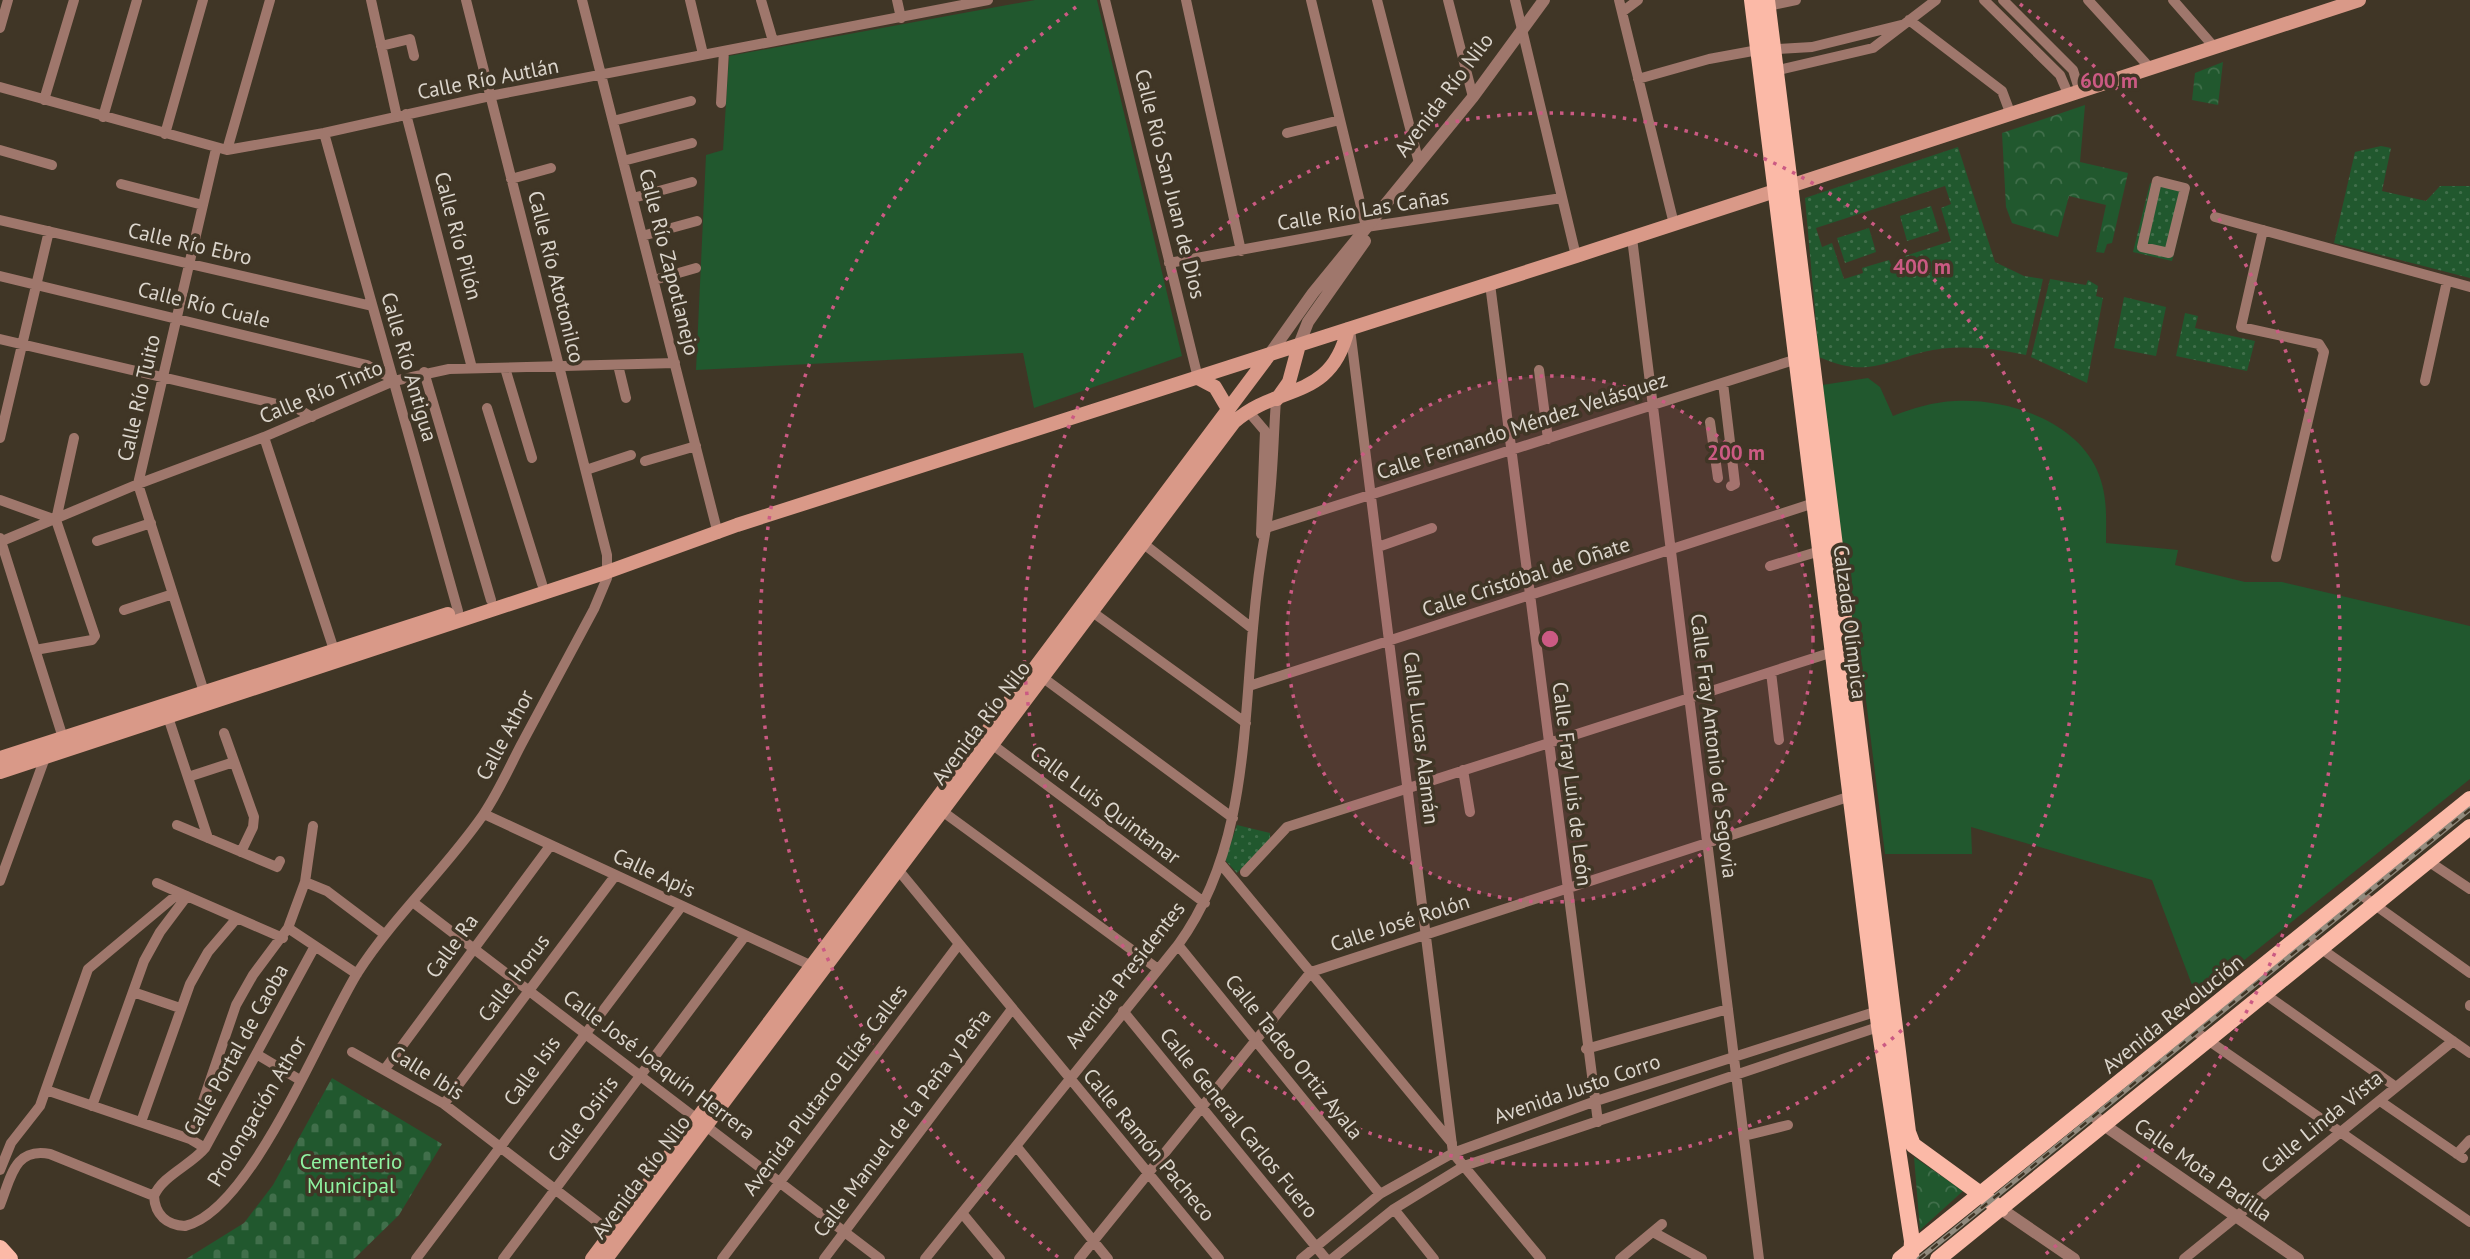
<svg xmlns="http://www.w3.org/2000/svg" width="2470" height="1259" font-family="'PT Sans',sans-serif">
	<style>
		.grass { fill: url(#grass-dots); fill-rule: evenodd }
		.forest { fill: url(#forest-crowns) }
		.cemetery { fill: url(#cemetery-stones) }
		.garden { fill: #21582e }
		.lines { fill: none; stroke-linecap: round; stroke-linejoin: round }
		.minor { stroke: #9f776c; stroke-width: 10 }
		.tertiary { stroke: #9f776c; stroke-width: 12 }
		.secondary { stroke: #d99988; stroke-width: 14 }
		.primary { stroke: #fbb9a7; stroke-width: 16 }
		.rail-casing { stroke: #918a7d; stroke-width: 5 }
		.rail { stroke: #403626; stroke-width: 2.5; stroke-dasharray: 8; stroke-linecap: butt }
		.ring { fill: none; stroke: #cb5a83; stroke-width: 3.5; stroke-dasharray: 3.5 7 }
		.labels { text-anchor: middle; stroke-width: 7; stroke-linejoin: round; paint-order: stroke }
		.street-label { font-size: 21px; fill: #dbd5cc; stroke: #403626 }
		.park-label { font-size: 21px; fill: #8ff5a2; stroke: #403626 }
		.centre { fill: #cb5a83; stroke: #403626; stroke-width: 3.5 }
		.ring-label { font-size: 21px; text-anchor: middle; font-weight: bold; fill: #cb5a83; stroke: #403626; stroke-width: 7; stroke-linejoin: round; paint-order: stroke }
	</style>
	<defs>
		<pattern id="grass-dots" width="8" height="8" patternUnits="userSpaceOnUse" patternTransform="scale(1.75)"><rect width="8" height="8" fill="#21582e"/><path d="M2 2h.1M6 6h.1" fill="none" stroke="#416f4b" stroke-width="1.8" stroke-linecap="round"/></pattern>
		<pattern id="forest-crowns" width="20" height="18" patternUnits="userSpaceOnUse" patternTransform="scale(1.75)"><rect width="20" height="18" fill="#21582e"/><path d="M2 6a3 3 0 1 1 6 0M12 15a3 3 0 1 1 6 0" fill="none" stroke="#416f4b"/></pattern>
		<pattern id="cemetery-stones" width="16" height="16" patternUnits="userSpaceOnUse" patternTransform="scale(1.75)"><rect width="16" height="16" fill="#21582e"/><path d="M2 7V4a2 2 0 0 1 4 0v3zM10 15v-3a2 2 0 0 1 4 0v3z" fill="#416f4b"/></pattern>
	</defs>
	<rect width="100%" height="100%" fill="#403626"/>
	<path class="grass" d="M2381 146 2391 148 2382 191 2426 201 2440 186H2470V278L2334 243 2355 152Z
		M1958 147 1995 262 2024 276 2043 279 2026 355C1992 348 1957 344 1923 352 1880 364 1864 377 1819 357L1805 198ZM1945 186 1951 204 1941 208 1951 241 1905 256 1906 262 1892 267 1889 260 1862 268 1863 273 1844 279 1832 243 1822 247 1816 228Z
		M2150 183 2189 193 2172 261 2133 252Z
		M1931 206 1939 231 1907 241 1900 216Z
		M1869 228 1876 252 1845 263 1837 238Z
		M2050 279 2086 285 2088 280 2098 286 2096 296 2103 298 2087 383 2031 357Z
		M2124 297 2166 307 2156 356 2114 348Z
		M2185 313 2198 316 2195 328 2255 341 2247 371 2176 356Z
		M1237 825 1270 833V840L1237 873 1225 860Z"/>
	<path class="forest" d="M2223 62 2218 105 2192 100 2195 73Z
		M2085 105 2080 162 2128 173 2112 243 2107 244 2104 253 2096 252 2106 205 2069 196 2058 237 2012 223 2006 207 2002 133Z
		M1914 1157 1963 1191 1920 1230Z"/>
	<path class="cemetery" d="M332 1078 442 1144 399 1215 354 1259H186L244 1223 273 1185Z"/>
	<path class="garden" d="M1035 0H1097L1182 356 1034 408 1023 353 696 370 706 155 723 150 729 56Z
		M1868 378 1880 387 1893 416C1913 408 1933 402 1955 401 2005 398 2075 420 2097 470 2108 495 2106 517 2106 543L2178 550 2175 565 2245 582H2282L2470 626V779L2197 998 2152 880 1971 827 1972 854H1885L1864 684 1860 685 1822 385Z"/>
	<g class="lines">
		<path class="minor" d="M371 0 397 117
			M582 0 718 534
			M690 0 703 54
			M761 0 773 41
			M897 0 901 18
			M1105 0 1198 378
			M1186 0 1241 251
			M1311 0 1366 227
			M1377 0 1419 163
			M1448 0 1473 97
			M1515 0 1576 256
			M1619 0 1674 224
			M1984 0 2060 75 2069 96
			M2003 0 2073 70 2080 92
			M2088 0 2151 69
			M2173 0 2215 48
			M1768 6 1796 0
			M1622 12 1638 0
			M1909 20 2002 91 2011 115
			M0 28 8 0
			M381 46 410 39 414 56
			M1770 72 1873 48 1936 0
			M1638 79 1709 59 1758 50 1812 47 1901 25
			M0 87 227 150 324 133 490 96 988 0
			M44 100 74 0
			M721 103 724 51
			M406 114 472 368
			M103 117 137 0
			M613 121 691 101
			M324 133 458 611
			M1287 133 1340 120
			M165 134 203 0
			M0 150 52 165
			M227 150 270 0
			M623 161 692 143
			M511 179 551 168
			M2157 181 2185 188 2169 253 2142 247Z
			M121 184 203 205
			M633 198 692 182
			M2215 217 2470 287
			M0 220 372 306
			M2263 230 2241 327 2319 344 2324 352 2276 557
			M642 236 697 221
			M1632 238 1759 1259
			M1169 263 1366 227 1562 198
			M0 276 367 365 394 380
			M654 280 696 268
			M1490 284 1598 1122
			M1350 329 1453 1153 1541 1259
			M0 339 298 409 312 417
			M618 365 626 398
			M505 368 532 458
			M1539 370 1548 439
			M424 372 491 600
			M2425 381 2447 281
			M1723 383 1735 484 1731 486
			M487 408 542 584
			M1248 411 1265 431 1261 534
			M1710 422 1718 478
			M264 437 336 656
			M0 438 49 231
			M645 461 696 446
			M586 470 631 455
			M0 500 56 520
			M56 520 74 438
			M1263 529 1797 359
			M0 538 64 741
			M97 541 151 523
			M1140 541 1253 629
			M0 542 138 484 264 437 394 381 449 369 675 363
			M1378 547 1432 528
			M1770 566 1820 551
			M124 610 173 594
			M1091 611 1246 723
			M35 650 92 640 95 636 56 520
			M1771 672 1779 740
			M1042 677 1233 818
			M1249 686 1814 503
			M204 692 138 484 216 149
			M168 717 208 838
			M224 733 254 817 253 827 241 852
			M989 742 1205 903
			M1463 770 1470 812
			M188 777 234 762
			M942 811 1158 969
			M484 814 810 965
			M177 825 277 867 280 861
			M2428 861 2470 889
			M1220 863 1452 1143
			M895 866 1219 1259
			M1245 872 1287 827 1836 651
			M0 881 46 755
			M305 882 327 891 384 934
			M157 883 283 938
			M2357 892 2470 973
			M414 903 880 1259
			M288 928 357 974
			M2303 936 2470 1053
			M1178 945 1380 1194
			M133 992 180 1008
			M2265 994 2396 1087
			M2470 1005V1006
			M1123 1011 1326 1259
			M2189 1027 2470 1222
			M1586 1049 1728 1009
			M352 1052 444 1104 612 1233
			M258 1055 300 1080
			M385 1069 550 846
			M46 1090 190 1139 205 1148
			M2380 1101 2463 1158
			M444 1104 615 876
			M92 1106 144 961 160 932 187 896
			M141 1122 190 984 208 952 237 918
			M1744 1136 1788 1125
			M190 1139 236 1005 253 975 288 928 305 882 313 826
			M1016 1146 1108 1259
			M2457 1154 2470 1140
			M0 1170 11 1143 40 1106 88 969 179 893
			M154 1196C155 1215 167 1225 185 1226 251 1211 321 1031 358 972 394 916 445 870 483 815 498 793 509 768 521 745 545 700 570 654 594 609L607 578V555L466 0
			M154 1196C162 1176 191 1165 205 1148L315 946
			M0 1205C11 1178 14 1147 50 1154L154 1196
			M1394 1209 1434 1259
			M962 1213 1000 1259
			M1653 1232 1702 1259
			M416 1259 681 907
			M503 1259 745 936
			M722 1259 959 944
			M824 1259 1012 1009
			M925 1259 1178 945C1245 853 1243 737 1253 628 1256 594 1260 561 1266 528 1273 486 1273 442 1276 400
			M1079 1259 1311 972 1851 796
			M1301 1259 1380 1194 1453 1153 1593 1102 1881 1010
			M1332 1259 1394 1209 1464 1166 1884 1025
			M1620 1259 1662 1224
			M2184 1259 2453 1041"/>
		<path class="tertiary" d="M1299 345 1308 322 1365 241
			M1269 355 1313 293 1473 97 1544 0
			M2088 1110 2104 1125 2298 1259
			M2001 1209 2074 1259"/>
		<path class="secondary" d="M1198 378 1215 387 1228 409
			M1277 399 1289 382 1299 345
			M0 758 448 614
			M0 772 607 572 737 525 1576 256 2359 0
			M592 1259 1269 355
			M606 1259 1234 422C1278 383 1331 402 1348 329"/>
		<path class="primary" d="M1752 0 1879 1026 1912 1241 1911 1259
			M1767 0 1908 1132 1913 1145 2001 1209
			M0 1248 10 1259
			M1900 1259 2470 799
			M1938 1259 2470 827"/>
		<g class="rail-casing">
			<path id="rail" d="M1919 1259 2470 809"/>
		</g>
		<use href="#rail" class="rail"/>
	</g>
	<circle cx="1550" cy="639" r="263" fill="#cb5a83" fill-opacity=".12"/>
	<g class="ring">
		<circle cx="1550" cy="639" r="263"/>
		<circle cx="1550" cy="639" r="526"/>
		<path d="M1058 1257A790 790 0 0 1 1080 4M2020 4A790 790 0 0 1 2042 1257"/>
	</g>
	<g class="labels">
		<g class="street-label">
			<text transform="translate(488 79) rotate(-11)" y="7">Calle Río Autlán</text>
			<text transform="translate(1444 95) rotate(-53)" y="7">Avenida Río Nilo</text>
			<text transform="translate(1170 184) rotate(76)" y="7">Calle Río San Juan de Dios</text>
			<text transform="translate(1363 210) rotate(-9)" y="7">Calle Río Las Cañas</text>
			<text transform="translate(458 236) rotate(75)" y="7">Calle Río Pilón</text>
			<text transform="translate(190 244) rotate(13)" y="7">Calle Río Ebro</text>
			<text transform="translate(669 262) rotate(76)" y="7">Calle Río Zapotlanejo</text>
			<text transform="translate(556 277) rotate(76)" y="7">Calle Río Atotonilco</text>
			<text transform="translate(204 305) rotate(14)" y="7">Calle Río Cuale</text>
			<text transform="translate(409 367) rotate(74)" y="7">Calle Río Antigua</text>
			<text transform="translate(321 392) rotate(-23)" y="7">Calle Río Tinto</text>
			<text transform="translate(139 398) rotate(-77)" y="7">Calle Río Tuito</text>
			<text transform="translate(1522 426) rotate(-18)" y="7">Calle Fernando Méndez Velásquez</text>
			<text transform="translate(1526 577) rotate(-18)" y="7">Calle Cristóbal de Oñate</text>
			<text transform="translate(1850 622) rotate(83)" y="7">Calzada Olímpica</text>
			<text transform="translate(981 723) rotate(-53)" y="7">Avenida Río Nilo</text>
			<text transform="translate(505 735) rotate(-62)" y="7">Calle Athor</text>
			<text transform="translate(1421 738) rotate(83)" y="7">Calle Lucas Alamán</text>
			<text transform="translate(1714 746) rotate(83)" y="7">Calle Fray Antonio de Segovia</text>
			<text transform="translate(1572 784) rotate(83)" y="7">Calle Fray Luis de León</text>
			<text transform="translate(1105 805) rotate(37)" y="7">Calle Luis Quintanar</text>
			<text transform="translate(654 873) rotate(25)" y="7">Calle Apis</text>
			<text transform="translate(1400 923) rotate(-18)" y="7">Calle José Rolón</text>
			<text transform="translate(452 946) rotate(-54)" y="7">Calle Ra</text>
			<text transform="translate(1125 975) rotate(-52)" y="7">Avenida Presidentes</text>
			<text transform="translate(514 978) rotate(-53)" y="7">Calle Horus</text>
			<text transform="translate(2173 1014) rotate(-39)" y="7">Avenida Revolución</text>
			<text transform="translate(236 1050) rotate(-61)" y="7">Calle Portal de Caoba</text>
			<text transform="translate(1294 1057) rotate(51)" y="7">Calle Tadeo Ortiz Ayala</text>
			<text transform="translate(659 1065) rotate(37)" y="7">Calle José Joaquín Herrera</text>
			<text transform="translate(532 1071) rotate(-54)" y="7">Calle Isis</text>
			<text transform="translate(427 1073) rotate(32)" y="7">Calle Ibis</text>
			<text transform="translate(1577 1089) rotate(-19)" y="7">Avenida Justo Corro</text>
			<text transform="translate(825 1090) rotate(-53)" y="7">Avenida Plutarco Elías Calles</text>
			<text transform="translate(257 1111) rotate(-59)" y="7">Prolongación Athor</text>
			<text transform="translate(583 1119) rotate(-53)" y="7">Calle Osiris</text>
			<text transform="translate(2322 1122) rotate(-39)" y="7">Calle Linda Vista</text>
			<text transform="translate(902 1123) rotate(-53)" y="7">Calle Manuel de la Peña y Peña</text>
			<text transform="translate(1239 1123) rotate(51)" y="7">Calle General Carlos Fuero</text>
			<text transform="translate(1149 1145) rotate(50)" y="7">Calle Ramón Pacheco</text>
			<text transform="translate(2203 1170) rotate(35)" y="7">Calle Mota Padilla</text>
			<text transform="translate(641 1177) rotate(-53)" y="7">Avenida Río Nilo</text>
		</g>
		<g class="park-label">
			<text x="351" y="1169">Cementerio<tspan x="351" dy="24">Municipal</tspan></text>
		</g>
	</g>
	<circle cx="1550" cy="639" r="10" class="centre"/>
	<g class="ring-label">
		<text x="2109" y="88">600 m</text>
		<text x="1922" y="274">400 m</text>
		<text x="1736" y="460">200 m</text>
	</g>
</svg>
